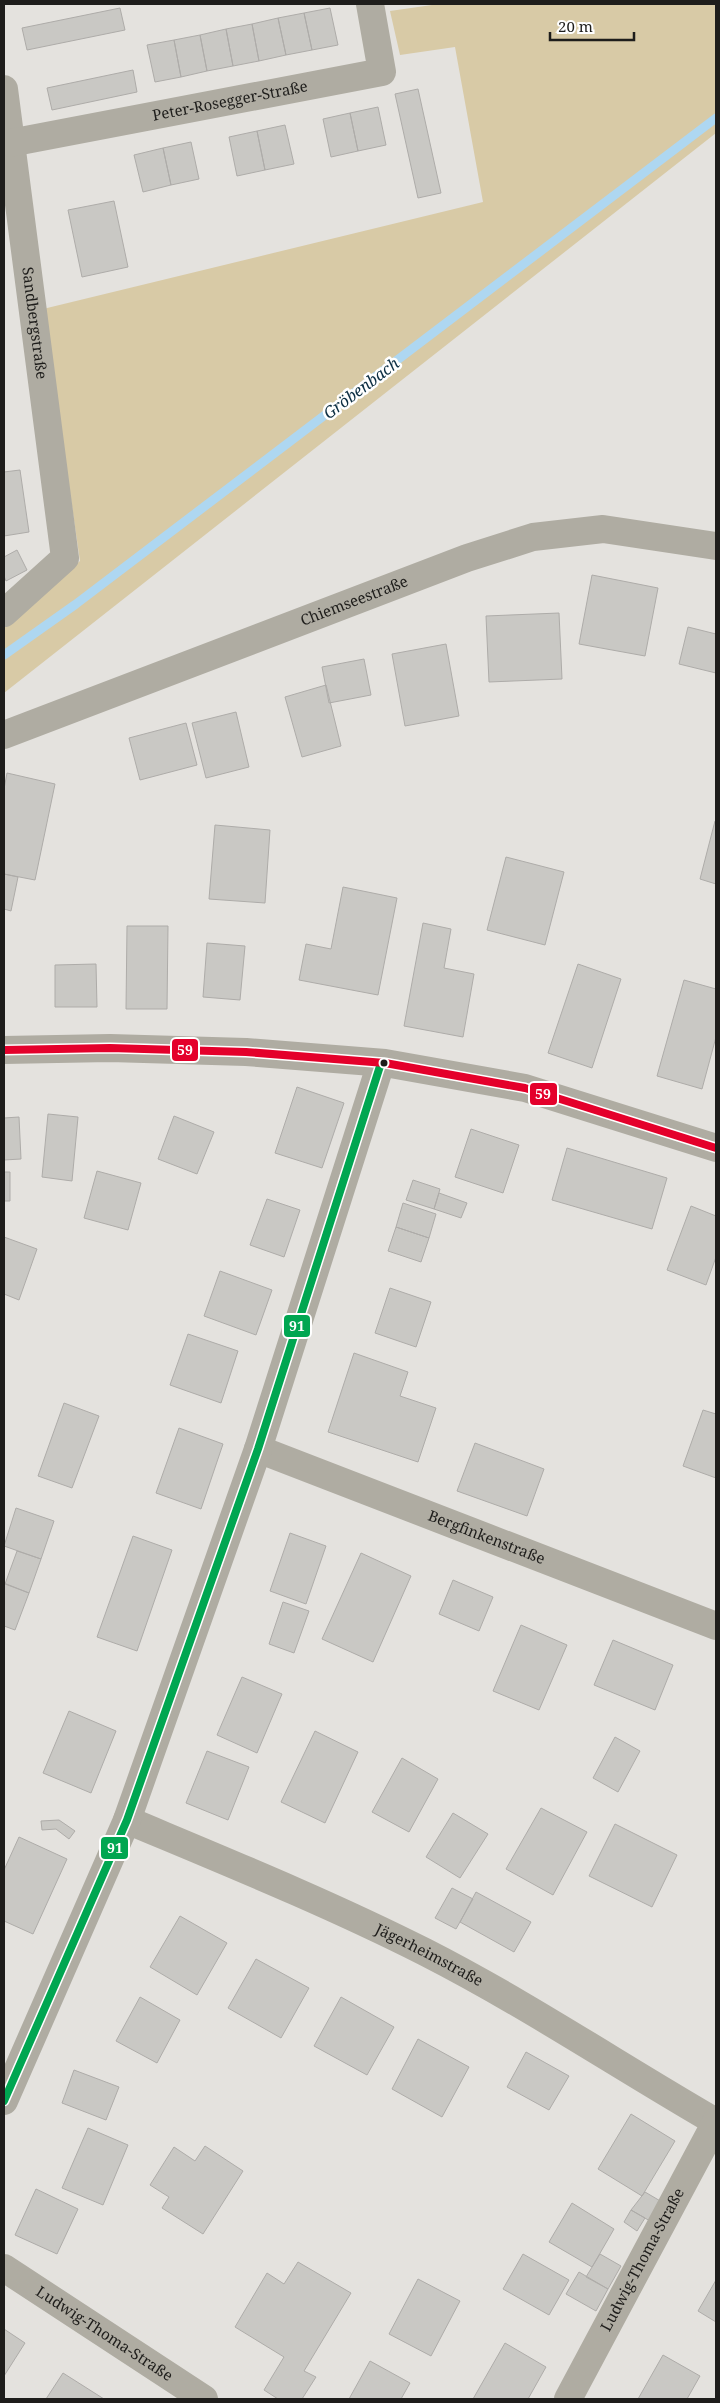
<svg xmlns="http://www.w3.org/2000/svg" width="720" height="2403" font-family="'Noto Serif',serif">
	<style>
		.green { fill: #d8caa6 }
		.lines { fill: none; stroke-linecap: round; stroke-linejoin: round }
		.stream { stroke: #aed7f1; stroke-width: 9 }
		.building { fill: #c9c8c4; stroke: #aeaca9 }
		.minor { stroke: #afaca2; stroke-width: 28 }
		.bus-1-casing { stroke: #fff; stroke-width: 11 }
		.bus-2-casing { stroke: #fff; stroke-width: 11 }
		.bus-1 { stroke: #00a651; stroke-width: 8 }
		.bus-2 { stroke: #e4002b; stroke-width: 8 }
		.bus-dot { fill: #1e1d1b; stroke: #fff; stroke-width: 2 }
		.labels { text-anchor: middle; stroke-width: 5; stroke-linejoin: round; paint-order: stroke }
		.street-label { font-size: 15px; fill: #1e1d1b; stroke: #fff }
		.water-label { font-size: 16px; font-style: italic; fill: #0d2f43; stroke: #fff }
		.line-badge { stroke: #fff; stroke-width: 2 }
		.badge-label { font-size: 14px; text-anchor: middle; font-weight: bold; fill: #fff }
	</style>
	<rect width="100%" height="100%" fill="#e4e2de"/>
	<path class="green" d="M439 4H716V133L4 693V624L80 561 43 309 483 202 455 47 400 55 390 11Z"/>
	<g class="lines">
		<path class="stream" d="M4 655 76 604 716 118"/>
	</g>
	<path class="building" d="M120 8 125 30 27 50 22 28Z
		M330 8 338 45 312 50 304 13Z
		M304 13 312 50 286 55 278 18Z
		M278 18 286 55 259 61 252 24Z
		M252 24 259 61 233 66 226 29Z
		M226 29 233 66 207 71 200 35Z
		M200 35 207 71 181 77 174 40Z
		M174 40 181 77 155 82 147 45Z
		M133 70 137 92 52 110 47 88Z
		M418 89 441 193 418 198 395 94Z
		M378 107 386 145 358 151 350 113Z
		M350 113 358 151 331 157 323 119Z
		M285 125 294 164 265 170 257 131Z
		M257 131 265 170 237 176 229 137Z
		M191 142 199 179 171 185 163 148Z
		M163 148 171 185 143 192 134 155Z
		M114 201 128 267 82 277 68 210Z
		M20 470 29 532 4 536V472Z
		M17 550 27 570 6 581 4 576V557Z
		M592 575 658 588 645 656 579 644Z
		M559 613 562 679 489 682 486 616Z
		M688 627 716 634V673L679 664Z
		M446 644 459 716 405 726 392 654Z
		M364 659 371 695 329 703 322 667Z
		M326 685 341 746 302 757 285 697Z
		M236 712 249 767 206 778 192 723Z
		M186 723 197 765 140 780 129 738Z
		M7 773 55 784 35 880 4 874V789Z
		M715 821H716V884L700 879Z
		M215 825 270 830 265 903 209 899Z
		M506 857 564 872 545 945 487 930Z
		M4 874 18 877 11 911 4 909Z
		M343 887 397 898 378 995 299 980 306 944 331 949Z
		M423 923 451 929 444 968 474 974 463 1037 404 1026Z
		M127 926H168L167 1009H126Z
		M207 943 245 946 240 1000 203 997Z
		M96 964 97 1007H55V965Z
		M578 964 621 979 592 1068 548 1053Z
		M684 980 716 989V1037L702 1089 657 1076Z
		M297 1087 344 1103 322 1168 275 1153Z
		M48 1114 78 1117 72 1181 42 1177Z
		M174 1116 214 1132 197 1174 158 1159Z
		M19 1117 21 1159 4 1160V1118Z
		M471 1129 519 1145 503 1193 455 1177Z
		M567 1148 667 1178 652 1229 552 1200Z
		M97 1171 141 1183 128 1230 84 1218Z
		M4 1172H10V1201H4Z
		M413 1180 440 1189 434 1209 406 1200Z
		M439 1193 467 1203 461 1218 434 1209Z
		M267 1199 300 1210 284 1257 250 1245Z
		M403 1203 436 1214 429 1238 396 1227Z
		M691 1206 716 1216V1257L706 1285 667 1270Z
		M396 1227 429 1238 421 1262 388 1251Z
		M4 1237 37 1249 19 1300 4 1294Z
		M220 1271 272 1290 256 1335 204 1316Z
		M390 1288 431 1302 416 1347 375 1333Z
		M188 1334 238 1351 221 1403 170 1385Z
		M354 1353 408 1372 400 1396 436 1408 418 1462 328 1432Z
		M64 1403 99 1416 72 1488 38 1476Z
		M703 1410 716 1414V1478L683 1466Z
		M179 1428 223 1444 201 1509 156 1493Z
		M475 1443 544 1469 527 1516 457 1491Z
		M16 1508 54 1521 41 1559 4 1546Z
		M290 1533 326 1546 306 1604 270 1591Z
		M133 1536 172 1550 137 1651 97 1637Z
		M17 1551 41 1559 29 1593 5 1584Z
		M361 1553 411 1576 373 1662 322 1639Z
		M453 1580 493 1597 479 1631 439 1614Z
		M4 1583 29 1593 15 1630 4 1626Z
		M283 1602 309 1611 294 1653 269 1644Z
		M521 1625 567 1645 539 1710 493 1691Z
		M613 1640 673 1665 655 1710 594 1685Z
		M242 1677 282 1694 257 1753 217 1735Z
		M69 1711 116 1731 91 1793 43 1773Z
		M315 1731 358 1752 325 1823 281 1802Z
		M615 1737 640 1751 618 1792 593 1778Z
		M207 1751 249 1767 228 1820 186 1803Z
		M402 1758 438 1779 409 1832 372 1812Z
		M541 1808 587 1832 553 1895 506 1869Z
		M453 1813 488 1834 460 1878 426 1857Z
		M59 1820 75 1831 69 1839 56 1829 42 1830 41 1821Z
		M615 1824 677 1855 652 1907 589 1876Z
		M19 1837 67 1859 33 1934 4 1921V1870Z
		M452 1888 473 1899 456 1929 435 1918Z
		M476 1892 531 1922 514 1952 460 1922Z
		M180 1916 227 1943 197 1995 150 1967Z
		M256 1959 309 1988 281 2038 228 2008Z
		M140 1997 180 2020 157 2063 116 2041Z
		M341 1997 394 2027 367 2075 314 2046Z
		M418 2039 469 2067 442 2117 392 2089Z
		M526 2052 569 2076 549 2110 507 2087Z
		M74 2070 119 2087 106 2120 62 2103Z
		M631 2114 675 2141 642 2196 598 2169Z
		M88 2128 128 2145 103 2205 62 2188Z
		M205 2146 243 2171 203 2234 162 2208 169 2197 150 2185 174 2147 195 2161Z
		M36 2189 78 2209 57 2254 15 2235Z
		M645 2192 662 2202 650 2221 631 2210Z
		M572 2203 614 2229 592 2267 549 2242Z
		M631 2210 645 2218 637 2231 624 2222Z
		M523 2254 569 2280 549 2315 503 2289Z
		M600 2254 621 2266 608 2289 586 2277Z
		M298 2262 351 2293 304 2371 316 2377 302 2399H278L264 2390 284 2357 235 2327 267 2273 284 2284Z
		M579 2272 608 2289 596 2311 566 2294Z
		M418 2279 460 2301 431 2356 389 2334Z
		M716 2280V2322L698 2311Z
		M4 2329 25 2343 4 2376Z
		M505 2343 546 2367 528 2399H473Z
		M663 2355 700 2376 687 2399H638Z
		M370 2361 410 2383 401 2399H349Z
		M63 2373 104 2399H46Z"/>
	<g class="lines">
		<g class="minor">
			<path id="s1" d="M4 89 65 558 4 613"/>
			<path id="s2" d="M10 143 382 72 370 4"/>
			<path id="s3" d="M4 735 467 558 533 537 603 529 716 546"/>
			<path d="M4 1050 110 1048 246 1052 385 1063 525 1088 716 1148"/>
			<path id="s4" d="M258 1449 716 1626"/>
			<path id="s5" d="M127 1820C227 1862 328 1903 425 1952 525 2003 619 2066 716 2122"/>
			<path d="M4 2101 127 1820 258 1449 381 1063"/>
			<path id="s6" d="M4 2268 204 2399"/>
			<path id="s7" d="M568 2399 716 2122"/>
		</g>
		<g class="bus-1-casing">
			<path id="bus-1" d="M4 2101 127 1820 258 1449 381 1063"/>
		</g>
		<g class="bus-2-casing">
			<path id="bus-2" d="M4 1050 110 1048 246 1052 385 1063 525 1088 716 1148"/>
		</g>
		<use href="#bus-1" class="bus-1"/>
		<use href="#bus-2" class="bus-2"/>
	</g>
	<circle class="bus-dot" cx="384" cy="1063" r="4.5"/>
	<g class="labels">
		<g class="street-label">
			<text dy="5" stroke="none"><textPath href="#s2" startOffset="224">Peter-Rosegger-Straße</textPath></text>
			<text dy="5" stroke="none"><textPath href="#s1" startOffset="236">Sandbergstraße</textPath></text>
			<text dy="5" stroke="none"><textPath href="#s3" startOffset="375">Chiemseestraße</textPath></text>
			<text dy="5" stroke="none"><textPath href="#s4" startOffset="245">Bergfinkenstraße</textPath></text>
			<text dy="5" stroke="none"><textPath href="#s5" startOffset="331">Jägerheimstraße</textPath></text>
			<text dy="5" stroke="none"><textPath href="#s7" startOffset="158">Ludwig-Thoma-Straße</textPath></text>
			<text dy="5" stroke="none"><textPath href="#s6" startOffset="120">Ludwig-Thoma-Straße</textPath></text>
		</g>
		<g class="water-label">
			<text transform="translate(361 388) rotate(-37)" y="6">Gröbenbach</text>
		</g>
	</g>
	<g class="line-badge">
		<rect x="171" y="1038" width="28" height="24" rx="5" fill="#e4002b"/>
		<rect x="529" y="1082" width="29" height="24" rx="5" fill="#e4002b"/>
		<rect x="283" y="1314" width="28" height="24" rx="5" fill="#00a651"/>
		<rect x="100" y="1836" width="29" height="24" rx="5" fill="#00a651"/>
	</g>
	<g class="badge-label">
		<text x="185" y="1055">59</text>
		<text x="543" y="1099">59</text>
		<text x="297" y="1331">91</text>
		<text x="115" y="1853">91</text>
	</g>
	<rect width="720" height="2403" fill="none" stroke="#1e1d1b" stroke-width="10"/>
	<path d="M550 32v8h84v-8" fill="none" stroke="#1e1d1b" stroke-width="2.5"/>
	<text x="558" y="32" font-size="15" fill="#1e1d1b" stroke="#ffffff" stroke-width="4" paint-order="stroke">20 m</text>
</svg>
